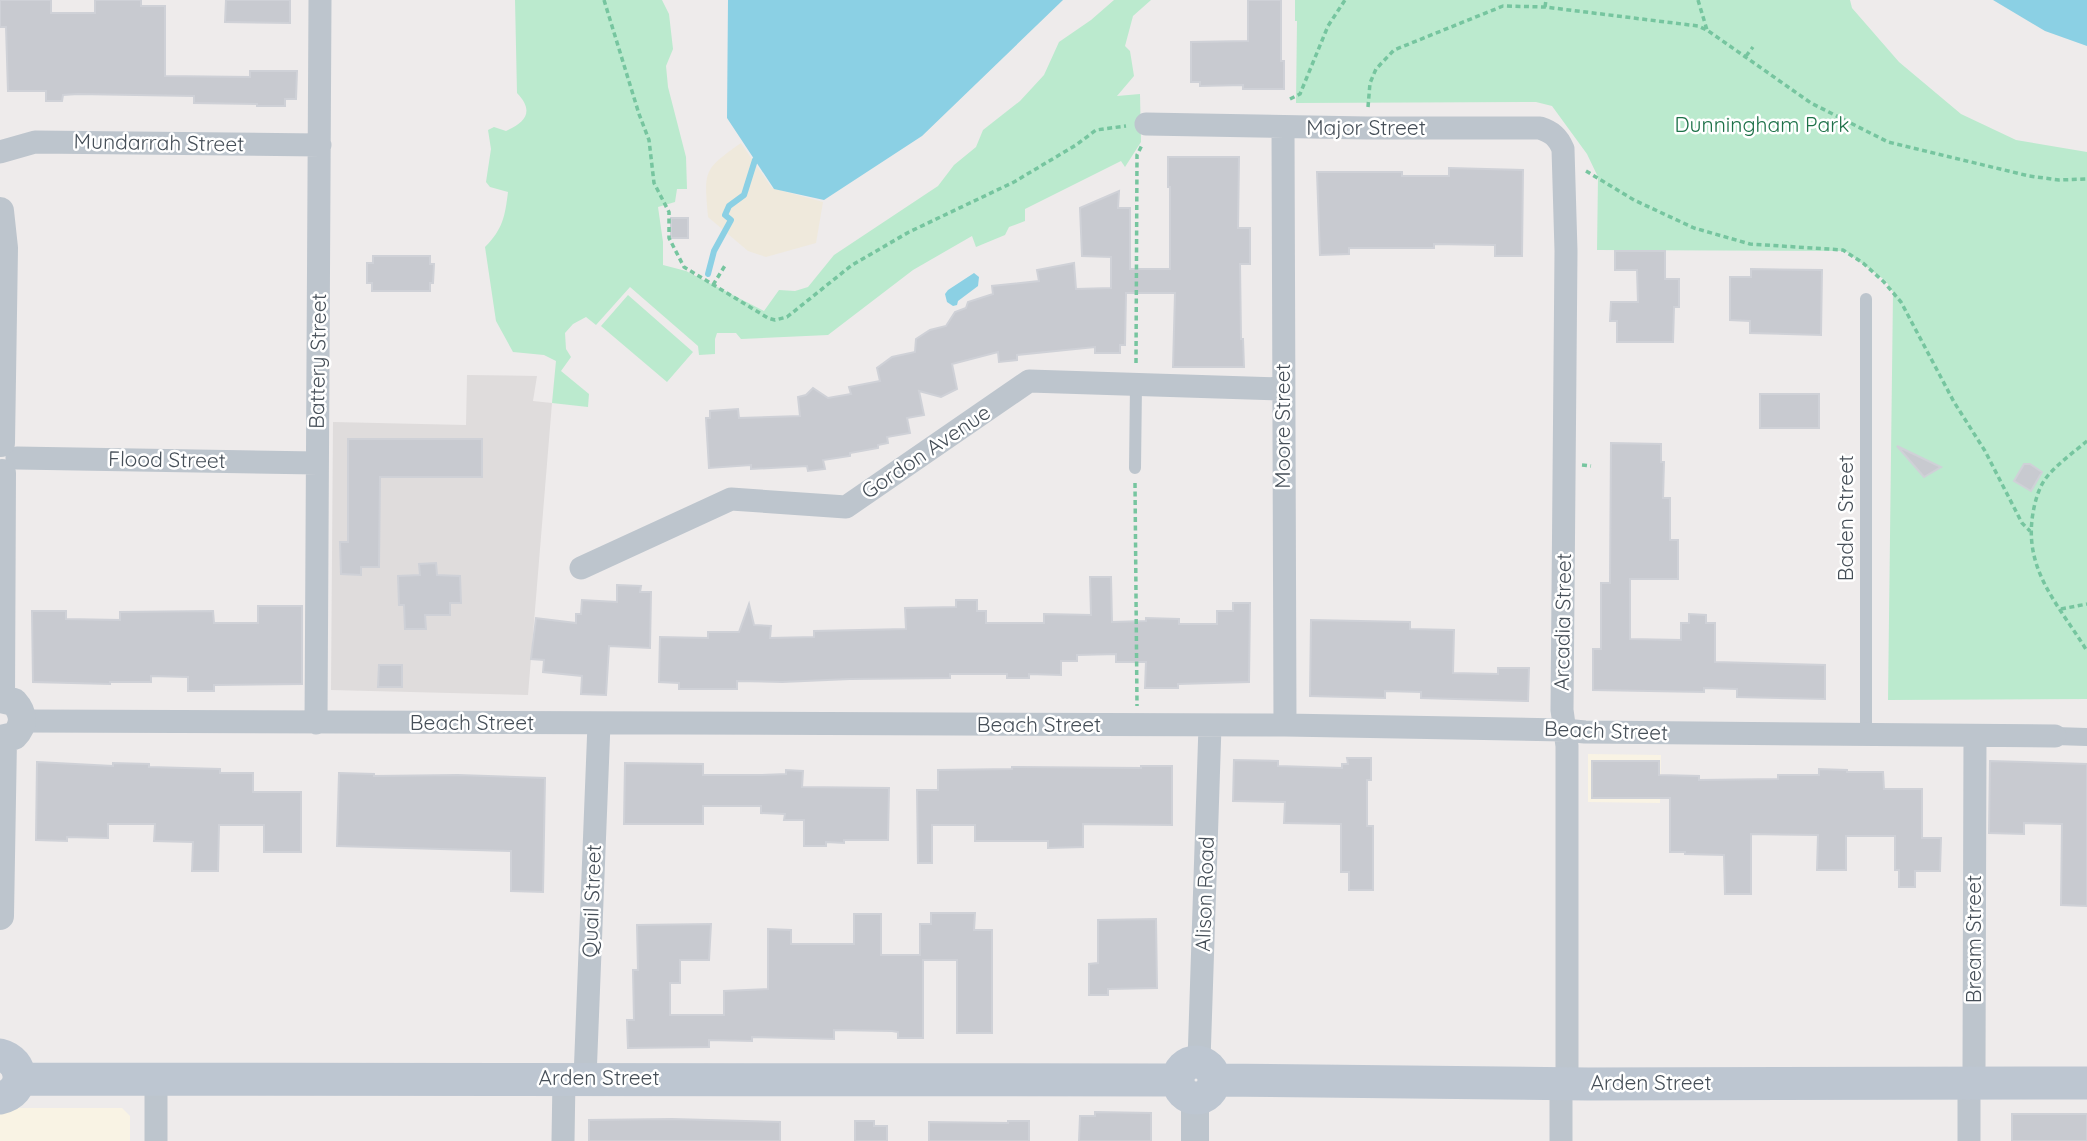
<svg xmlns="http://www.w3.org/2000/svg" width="2087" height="1141" font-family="Quicksand,sans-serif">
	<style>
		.commercial { fill: #f9f3e4 }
		.education { fill: #dfdcdc }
		.green { fill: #bbeace }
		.sand { fill: #efe9dc }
		.water { fill: #8bd0e4 }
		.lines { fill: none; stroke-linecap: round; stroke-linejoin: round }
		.stream { stroke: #8bd0e4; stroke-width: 6 }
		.building { fill: #c8cad0; stroke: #cfd1d7; stroke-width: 2 }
		.path { stroke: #76c59f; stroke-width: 3.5; stroke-dasharray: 5 3.5; stroke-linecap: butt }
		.service { stroke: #bdc5cd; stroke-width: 12 }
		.pedestrian { stroke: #bdc5cd; stroke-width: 18 }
		.minor { stroke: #bdc5cd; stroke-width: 23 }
		.tertiary { stroke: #bdc5cd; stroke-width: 28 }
		.secondary { stroke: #bdc6d1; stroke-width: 33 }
		.labels { text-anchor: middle; stroke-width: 5; stroke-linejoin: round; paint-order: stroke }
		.park-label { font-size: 21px; fill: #1d7148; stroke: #fff }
		.street-label { font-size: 21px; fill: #454e57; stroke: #fff }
	</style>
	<rect width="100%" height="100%" fill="#eeebeb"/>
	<path class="commercial" d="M1588 754 1661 755 1660 803 1588 802Z
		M0 1108H122L130 1116V1141H0Z"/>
	<path class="education" d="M467 375 537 376 533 401 552 403 528 695 331 690 333 422 466 425Z"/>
	<path class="green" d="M515 0H662L669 14 673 49 666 66 668 87 686 157 687 189H677L675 202 658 207 663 242V265L686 271 764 311 779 290 795 291 808 287 834 255 938 186 954 165 976 147 983 130 1020 101 1044 75 1059 42 1091 20 1114 0H1151L1133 16 1125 46 1130 51 1134 76 1117 96 1140 94 1141 142 1125 167 1121 161 1025 209V221L1009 227 1005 235 976 247 972 236 913 270 828 335 741 339 736 333H717L715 339V354L699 355 698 346 630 287 596 325 586 317 573 324 565 333 566 349 571 357 561 371 589 394 588 407 552 403 556 361 544 355 513 352 496 321 485 247C503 229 505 216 508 192L490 187 486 182 491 149 488 130 494 127 506 131C525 122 535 112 517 93Z
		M1295 0H1850L1852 8 1899 62 1961 114 2016 140 2087 152V699L1888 700 1893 292 1886 281 1845 251 1597 250 1598 177 1587 154 1552 106 1536 102 1296 103 1297 21H1295Z
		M628 295 693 352 667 382 601 326Z"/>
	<path class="sand" d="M741 143 772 188 823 202 816 243 766 257 748 251 708 217C704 170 703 170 741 143Z"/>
	<path class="water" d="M728 0H1063L922 136 824 200 774 189 727 118Z
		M1993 0H2087V46L2045 31Z
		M974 273 979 277 978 286 958 301 957 305 953 306 947 302 945 294 948 290Z"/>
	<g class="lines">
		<path class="stream" d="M708 274 714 251 731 220 725 215 729 206 744 195 755 160"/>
	</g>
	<path class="building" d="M0 0H51V13H95V0H141V6H165V76L250 77V71H297L296 99H285V106H257V104L194 103V96L78 94 63 95 62 101H46V91H8L6 27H0Z
		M226 0H290V23L225 22Z
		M1248 0H1281V61H1284V89H1243V85L1200 86V82H1191V42L1248 41Z
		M1168 157H1239L1238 228H1250V264H1240L1241 339H1243L1244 367H1173L1175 293H1126L1125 345H1120V353H1095V347L1017 355V360L999 362 998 352 952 364 957 389 941 397 919 391 924 415 907 418 910 433 887 437 888 443 878 445V448L850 453V456L823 460 825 469 808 471 807 466 751 469V465L709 468 706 418H710V411L738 409 739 418 800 416 798 397 806 395 813 388 828 398 851 394 849 387 880 381 877 368 892 357 915 352 916 339 930 330 946 326 955 312 966 308 968 302 993 294 992 286 1039 281 1037 270 1074 263 1076 289 1111 288V257L1082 256 1080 208 1119 191 1118 208H1130V269H1170V187H1168Z
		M1449 168 1523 170 1522 256H1495V245L1434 244V248H1349V254L1320 255 1317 172H1402V176H1449Z
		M671 218H688V238H671Z
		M1615 251H1665V279H1679V307H1674L1673 342H1617V321H1610L1611 302H1638L1637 270H1615Z
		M373 256H430V264H434L433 283H430V291H372V283H367V263H373Z
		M1751 269 1822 270 1821 335 1750 333V321L1730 320V277H1751Z
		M1760 394H1819V428H1760Z
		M348 439H482V477H380L379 567H361V575L341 574 340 542H348Z
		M1611 443 1661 444V462H1664L1663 498H1670V540H1678V579H1630V639L1681 640V623H1689V614L1706 615V623H1715V662L1825 665V699L1737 697V689L1704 688V692L1593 690V649H1601V583H1610Z
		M1897 446 1941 467 1924 477Z
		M2024 464H2030L2042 472 2031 491 2014 481Z
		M436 563 437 575 460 576 461 603H450V615H425L426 629H405L404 605H399L398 576 420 575 419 564Z
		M1090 577H1111L1112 622 1146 621V618L1179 619V624H1217V611H1233V603H1250L1249 682 1178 684V688H1145L1146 662H1116V654L1077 655V661H1061V675L1029 674V678H1007V674H950V678L850 679 782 682 737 681V689H679V683L659 682 660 637 708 638V632H739L749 604 754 625 771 626 770 638 814 637V631L906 629 905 608 956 607V600H977V611H986V623H1044V614L1091 615Z
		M617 585 641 586 640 592H651L650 648 609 646 606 695 581 694 582 676 543 672 544 660 531 659 536 618 576 623V614H581L582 600 617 602Z
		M258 606H302V684L214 685V691H188V677L151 676V682H110V684L33 682 32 611H66V619L120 620V612L213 611 214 623H258Z
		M1311 620 1410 622V629L1454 630 1453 673 1498 674V668H1529L1528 701 1421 698V692L1385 691V698L1310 696Z
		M379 665H402V687H378Z
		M1347 758H1371V780H1367V826H1373V890H1349V872H1341V824L1284 823 1285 802 1233 801 1234 760 1278 761V766L1342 768V764H1348Z
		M1592 761H1659V775L1699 776V780L1778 779V775H1819V769L1847 770V772H1883L1884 789H1922V838H1941L1940 871H1915V887H1899V870H1895V836H1846V870H1817L1818 835 1751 834V894H1725L1724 855 1685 854V852H1670V798H1592Z
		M1990 761 2087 764V906L2061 905 2062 824 2024 823V834L1989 833Z
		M37 762 113 766V763L149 764V767L220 769V773H253V792H301V852H264V825H219L218 871H192L193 842 154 841 155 824H108V838L67 837V841L36 840Z
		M625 763 703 764V775H762L786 774V770L803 771 802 787 889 788 888 840H844V843L826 842V846H804V820H784L785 814 761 813V806H703V824H624Z
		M1141 766H1172V825L1083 824V847L1048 848V841H975V825H932V863H918L917 790H938V770L1012 769V767L1141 768Z
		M339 773 374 774V776L458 775 545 778 543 892 511 891V851L337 846Z
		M931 913H975L974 930H992V1033H957V960H923V1038H898V1032L892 1031 834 1030V1039L752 1037V1041L709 1040V1047L628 1048 627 1020H634L633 970H638L637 925 711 924 709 960H680V983H670V1015H724V991L768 989V929L791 930V944H854V914H881V955H920V924H931Z
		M1156 919 1157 988 1108 989V995H1089V964L1098 963V920Z
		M1095 1112 1151 1113V1141H1079L1080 1116H1095Z
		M2012 1114H2087V1141H2012Z
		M672 1119 780 1122V1141H589V1120Z
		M855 1121H874V1126H887V1141H855Z
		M1008 1121H1029V1141H929V1122L1008 1123Z"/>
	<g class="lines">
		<path class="path" d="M604 0 639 114 649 140 654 183 669 212V238L684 267 768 318 775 320 787 317 852 265 909 232 1014 182 1076 145 1096 130 1126 126
			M1698 0 1707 30
			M1545 7 1546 0
			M1746 56 1753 47
			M1290 99 1300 94 1328 26 1345 0
			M1368 107 1370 83 1376 69 1394 50 1503 6 1545 7 1698 26 1707 30 1811 103 1888 142 2029 176 2059 180 2087 179
			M1586 171 1634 200 1694 228 1750 244 1843 250 1863 263 1884 282 1901 302 1954 402 1985 451 2022 523 2030 531
			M713 285 726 264
			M1136 363 1137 155 1142 145
			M2087 441C2074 452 2057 464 2046 478 2039 487 2035 501 2033 513 2023 570 2059 605 2087 651
			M1582 465 1591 466
			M1135 483 1137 706
			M2061 609 2087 604"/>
		<path class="service" d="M1135 468 1136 385
			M1866 736V299"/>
		<path class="pedestrian" d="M2055 736 2087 737"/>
		<path class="minor" d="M1146 124 1367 128H1540C1552 132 1558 137 1563 149L1566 251 1562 710 1567 746V1083
			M1283 127 1285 725
			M0 152 35 142 320 145
			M17 458 317 463
			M581 568 731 499 846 507 1029 381 1282 389
			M23 721 1285 725 1564 730 1585 732 2055 736
			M316 723 320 0
			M1199 1061 1210 726
			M156 1077V1141
			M585 1078 599 724
			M563 1141 564 1078
			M1561 1141V1083
			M1969 1141V1097L1974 1068 1975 737"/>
		<path class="tertiary" d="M0 211 4 248 1 443
			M0 699 14 702C24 713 25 725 14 736L0 739
			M1 699 2 473
			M0 916 3 739
			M1195 1098V1141"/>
		<path class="secondary" d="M0 1055C25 1061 26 1093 0 1098
			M1178 1080a18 18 0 1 1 36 0a18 18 0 1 1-36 0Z
			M20 1079 1177 1080
			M1215 1080 1588 1084 2087 1083"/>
	</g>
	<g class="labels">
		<g class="park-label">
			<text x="1762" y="132">Dunningham Park</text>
		</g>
		<g class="street-label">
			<text x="1366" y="135">Major Street</text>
			<text transform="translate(159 143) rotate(1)" y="7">Mundarrah Street</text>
			<text transform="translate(318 361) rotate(-89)" y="7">Battery Street</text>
			<text transform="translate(1283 426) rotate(-90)" y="7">Moore Street</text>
			<text transform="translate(926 452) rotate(-34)" y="7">Gordon Avenue</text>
			<text transform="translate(167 460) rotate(1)" y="7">Flood Street</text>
			<text transform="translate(1846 518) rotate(-90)" y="7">Baden Street</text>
			<text transform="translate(1563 622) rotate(-89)" y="7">Arcadia Street</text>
			<text x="472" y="730">Beach Street</text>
			<text x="1039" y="732">Beach Street</text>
			<text transform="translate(1606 731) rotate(2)" y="7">Beach Street</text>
			<text transform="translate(1205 894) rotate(-88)" y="7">Alison Road</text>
			<text transform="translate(592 901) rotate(-88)" y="7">Quail Street</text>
			<text transform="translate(1974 939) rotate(-90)" y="7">Bream Street</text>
			<text x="599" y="1085">Arden Street</text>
			<text x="1651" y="1090">Arden Street</text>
		</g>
	</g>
</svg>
